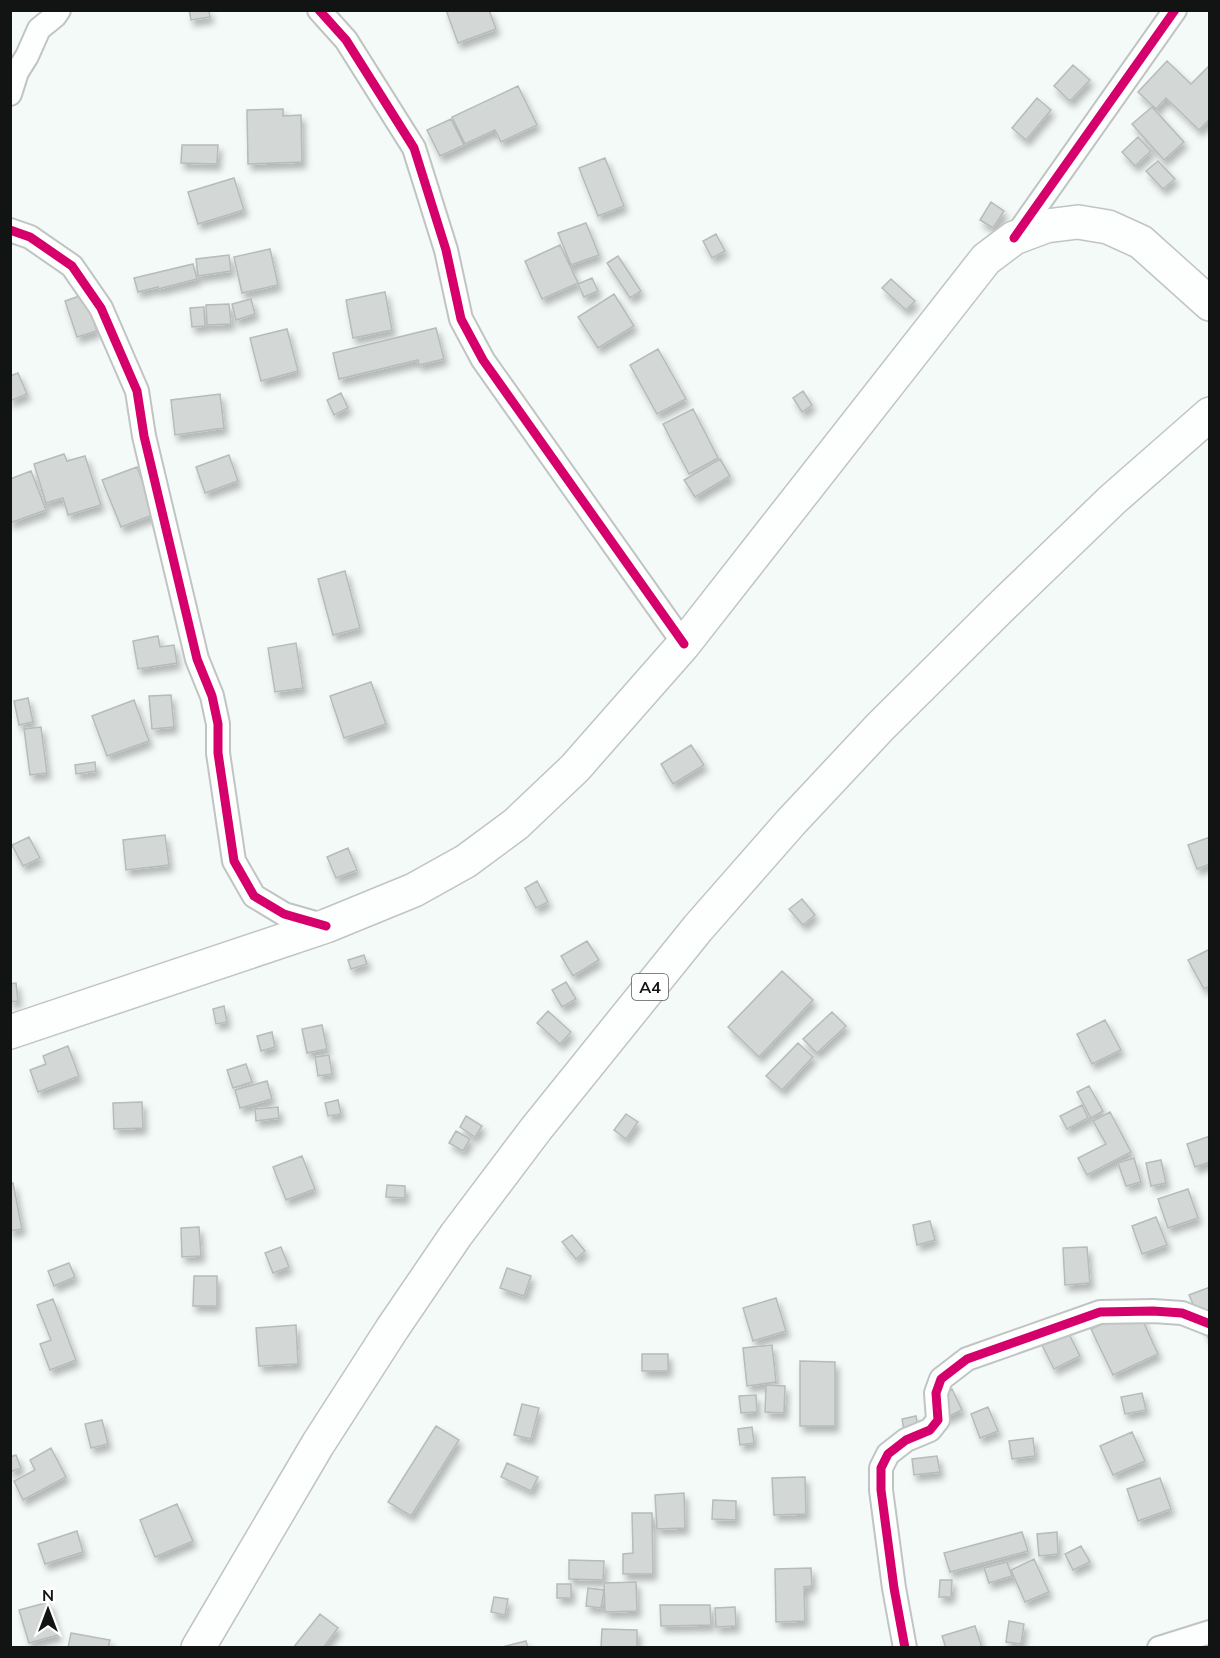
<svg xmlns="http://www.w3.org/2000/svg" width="1220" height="1658" font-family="Mulish,sans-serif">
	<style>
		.building { fill: #d3d7d6; stroke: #b7bbba; stroke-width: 1.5; filter: url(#shadow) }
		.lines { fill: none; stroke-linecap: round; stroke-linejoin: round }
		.street-casing { stroke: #c0c4c3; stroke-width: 26 }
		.secondary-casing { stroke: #c0c4c3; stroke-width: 36 }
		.highway-casing { stroke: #c0c4c3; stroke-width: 36 }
		.street { stroke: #fdfefe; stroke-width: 22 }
		.secondary { stroke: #fdfefe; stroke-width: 33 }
		.highway { stroke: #fdfefe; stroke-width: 33 }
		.cycleway-casing { stroke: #fff; stroke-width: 13 }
		.cycleway { stroke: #d6006c; stroke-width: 9 }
		.labels { text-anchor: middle; stroke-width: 4.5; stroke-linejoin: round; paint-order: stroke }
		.shield { fill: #fff; stroke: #585a5a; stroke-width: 1.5 }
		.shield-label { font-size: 16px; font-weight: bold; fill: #111413 }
	</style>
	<defs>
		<filter id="shadow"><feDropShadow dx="3.5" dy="6" stdDeviation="3" flood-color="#0004"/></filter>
	</defs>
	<rect width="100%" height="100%" fill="#f4faf8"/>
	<path class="building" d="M189 10H209L210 17 191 20Z
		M446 10H489L496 29 458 43Z
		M1167 61 1191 84 1210 65V119L1199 130 1166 98 1156 109 1138 92Z
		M1073 65 1090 80 1070 101 1054 86Z
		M518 86 537 125 501 142 495 130 465 144 452 117Z
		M1037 98 1051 110 1026 140 1012 128Z
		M1152 107 1184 142 1164 160 1132 124Z
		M283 109V116L301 115 302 162 248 164 247 110Z
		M451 119 464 145 440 156 427 130Z
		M1138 137 1151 151 1135 166 1122 152Z
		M182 145H218L217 164 181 163Z
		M605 158 624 206 598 216 579 168Z
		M1158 161 1175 179 1163 189 1146 171Z
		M234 178 244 210 198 224 188 192Z
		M991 202 1004 211 993 228 980 220Z
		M586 223 599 255 571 265 558 233Z
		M716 234 725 251 712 258 703 241Z
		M560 245 578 283 542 299 525 261Z
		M270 249 278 285 242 293 234 257Z
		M229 255 231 271 198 276 196 259Z
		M618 256 641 291 630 298 607 263Z
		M193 264 197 279 158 289V287L138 292 134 278Z
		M592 278 598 291 584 297 578 284Z
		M891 279 915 301 906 310 882 288Z
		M385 292 392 330 353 338 346 300Z
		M85 294 97 331 77 337 65 301Z
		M614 294 634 326 598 348 578 317Z
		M251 299 255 314 236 320 232 304Z
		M229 304 231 324 207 325 206 305Z
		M204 307 205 326 192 327 190 308Z
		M436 328 444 359 419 365 418 360 339 379 333 353Z
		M287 329 298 371 261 381 250 338Z
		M658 349 686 399 657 414 630 365Z
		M18 373 27 394 10 401V376Z
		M803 391 812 405 802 412 793 398Z
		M341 393 348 408 334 415 327 400Z
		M220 394 224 428 175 435 171 400Z
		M693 409 718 458 689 474 663 424Z
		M64 454 67 461 85 456 101 505 68 515 63 498 46 503 34 464Z
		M229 455 238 481 205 493 196 467Z
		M720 459 730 476 695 497 684 480Z
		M137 467 155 514 121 527 102 480Z
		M31 471 46 510 10 523V479Z
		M345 571 360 628 333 635 318 579Z
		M158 636 160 647 174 645 177 663 138 669 133 641Z
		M296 643 303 688 275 692 268 648Z
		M371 682 386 724 344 738 330 696Z
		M171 695 174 727 152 729 149 696Z
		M28 698 33 722 19 725 14 701Z
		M134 700 149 741 107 756 92 716Z
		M41 727 47 773 30 775 24 729Z
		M691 745 704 765 673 784 661 764Z
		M95 762 96 771 76 774 75 765Z
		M165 835 169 865 126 870 123 840Z
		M29 837 40 858 23 866 12 845Z
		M1210 837V864L1197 869 1188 845Z
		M348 848 357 870 336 878 327 857Z
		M537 881 548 902 536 908 525 888Z
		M802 899 815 915 803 925 789 909Z
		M587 941 599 960 573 976 561 956Z
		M1210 949V986L1204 989 1188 960Z
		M364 955 367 964 351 969 348 960Z
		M782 971 813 1000 759 1057 728 1027Z
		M566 982 576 999 562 1007 552 990Z
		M16 983 18 1001 10 1002V984Z
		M224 1006 227 1022 216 1024 213 1009Z
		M548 1011 571 1032 560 1044 537 1023Z
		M832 1012 846 1026 817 1053 803 1039Z
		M1105 1020 1121 1050 1092 1064 1077 1034Z
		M322 1025 327 1049 307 1053 302 1029Z
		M272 1032 275 1047 261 1051 257 1036Z
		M798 1043 813 1057 782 1090 766 1076Z
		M68 1046 79 1076 38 1092 30 1070 46 1064 43 1056Z
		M329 1055 332 1074 318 1076 315 1057Z
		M246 1064 252 1082 233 1088 227 1070Z
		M267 1081 272 1099 240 1108 235 1090Z
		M1089 1086 1103 1111 1091 1118 1077 1092Z
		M338 1100 341 1114 328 1116 325 1103Z
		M142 1102 143 1128 114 1129 113 1103Z
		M1082 1105 1088 1118 1067 1129 1060 1116Z
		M278 1107 279 1118 256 1121 255 1109Z
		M1110 1112 1131 1152 1087 1175 1078 1158 1106 1144 1093 1121Z
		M626 1114 638 1122 626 1139 614 1130Z
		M466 1116 482 1126 475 1137 460 1127Z
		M456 1131 470 1139 463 1151 449 1143Z
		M1210 1136V1162L1195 1167 1187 1144Z
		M302 1156 315 1189 286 1200 273 1167Z
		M1134 1158 1141 1182 1126 1186 1118 1163Z
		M1161 1160 1166 1183 1151 1186 1146 1163Z
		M13 1183 22 1229 10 1231V1184Z
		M387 1185 405 1186V1198L386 1197Z
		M1188 1189 1198 1218 1168 1228 1158 1199Z
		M1156 1217 1167 1245 1142 1254 1132 1226Z
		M930 1221 935 1240 917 1245 913 1225Z
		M199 1227 201 1256 182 1257 181 1228Z
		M572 1235 585 1251 576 1259 562 1242Z
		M281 1247 289 1267 273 1273 265 1253Z
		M1087 1247 1090 1283 1065 1285 1063 1248Z
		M69 1263 75 1277 54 1286 48 1271Z
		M507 1268 531 1276 524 1296 500 1288Z
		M194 1276H217V1306H193Z
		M1210 1287V1342L1189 1295Z
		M776 1298 786 1331 753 1341 743 1308Z
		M53 1299 76 1360 50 1370 40 1344 51 1340 37 1305Z
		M1137 1308 1158 1354 1113 1375 1091 1329Z
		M296 1325 298 1364 259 1366 256 1328Z
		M1067 1330 1080 1356 1054 1369 1041 1343Z
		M772 1345 776 1382 747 1386 743 1348Z
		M642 1354H668V1371H642Z
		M800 1361 835 1362V1426H800Z
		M766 1385 785 1386 784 1413 765 1412Z
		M952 1389 962 1410 945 1418 935 1396Z
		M1142 1393 1146 1410 1125 1414 1121 1397Z
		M756 1395 757 1412 741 1413 739 1396Z
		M522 1404 539 1408 531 1439 514 1435Z
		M988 1407 998 1431 980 1438 971 1414Z
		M916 1416 919 1432 905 1435 902 1419Z
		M102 1420 108 1444 91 1448 85 1424Z
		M436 1426 459 1440 411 1516 388 1502Z
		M752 1427 754 1443 740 1445 738 1429Z
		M1132 1432 1145 1461 1113 1475 1100 1446Z
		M1033 1438 1035 1456 1012 1459 1009 1441Z
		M51 1448 66 1477 23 1500 14 1481 35 1470 30 1460Z
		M16 1455 21 1468 10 1472V1457Z
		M937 1456 940 1472 914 1475 912 1459Z
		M507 1463 538 1477 531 1491 501 1477Z
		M805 1477 806 1514 774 1515 772 1478Z
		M1160 1478 1171 1509 1138 1521 1127 1489Z
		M684 1493 685 1528 657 1529 655 1495Z
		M713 1500 736 1501V1520L712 1519Z
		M177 1504 193 1541 155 1557 140 1520Z
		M632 1513H652L653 1574H623V1554L633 1553Z
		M77 1531 83 1552 45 1564 38 1544Z
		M1022 1532 1028 1551 950 1572 944 1553Z
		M1057 1532 1058 1554 1039 1556 1037 1534Z
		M1081 1546 1090 1562 1073 1570 1065 1554Z
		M1034 1559 1049 1592 1025 1602 1011 1570Z
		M569 1560 604 1561 603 1580 569 1579Z
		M1007 1562 1012 1576 989 1583 984 1568Z
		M811 1568 812 1586 804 1587 805 1621 776 1622 775 1569Z
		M940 1580H952L951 1597H939Z
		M636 1582 637 1611 605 1612 604 1583Z
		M557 1584H571V1598H557Z
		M588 1588 604 1590 601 1608 586 1606Z
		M494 1597 508 1599 505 1615 491 1612Z
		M49 1602 58 1635 29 1643 19 1610Z
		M660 1605H710L711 1625 661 1626Z
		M735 1607 736 1626 716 1627 715 1608Z
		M320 1614 338 1628 323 1648H293Z
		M1009 1621 1024 1624 1021 1644 1006 1642Z
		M975 1626 982 1648H946L942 1636Z
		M602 1629 637 1630V1648H601Z
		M71 1633 110 1640 108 1648H68Z
		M526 1641 528 1648H498Z"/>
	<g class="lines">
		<g class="street-casing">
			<path id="street" d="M319 10 346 40 414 148 446 250 461 319 483 360 684 644
				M10 94 17 72 27 56 39 29 55 16 59 10
				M10 230 30 237 72 266 101 308 137 391 144 436 197 659 212 696 218 724V753L234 861 254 896 284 914 326 926
				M1015 237 1175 10
				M905 1648 894 1588 881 1490V1468L888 1454 906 1440 930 1430 938 1420 936 1393 941 1379 967 1359 1100 1312 1153 1311 1182 1313 1210 1324
				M1159 1648 1210 1632"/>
		</g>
		<g class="secondary-casing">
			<path id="secondary" d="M10 1032 326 926 414 890 466 861 516 824 575 768 684 644 986 259 1014 238 1046 226 1078 222 1108 227 1141 242 1210 304"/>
		</g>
		<g class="highway-casing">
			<path id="highway" d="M198 1648 318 1444 392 1329 456 1235 536 1129 698 928 791 822 880 727 1003 605 1112 500 1210 414"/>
		</g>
		<use href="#street" class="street"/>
		<use href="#secondary" class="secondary"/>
		<use href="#highway" class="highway"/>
		<g class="cycleway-casing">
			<path id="cycleway" d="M319 10 346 40 414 148 446 250 461 319 483 360 684 644
				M10 230 30 237 72 266 101 308 137 391 144 436 197 659 212 696 218 724V753L234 861 254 896 284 914 326 926
				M1014 238 1175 10
				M905 1648 894 1588 881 1490V1468L888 1454 906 1440 930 1430 938 1420 936 1393 941 1379 967 1359 1100 1312 1153 1311 1182 1313 1210 1324"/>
		</g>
		<use href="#cycleway" class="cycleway"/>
	</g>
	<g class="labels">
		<rect class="shield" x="632" y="974" width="36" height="26" rx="4.5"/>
		<g class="shield-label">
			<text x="650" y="993">A4</text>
		</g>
	</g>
	<rect width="1220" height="1658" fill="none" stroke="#111413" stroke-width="24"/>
	<g transform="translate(48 1610)" stroke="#ffffff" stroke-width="4.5" paint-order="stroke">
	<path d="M0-4.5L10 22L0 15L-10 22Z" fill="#111413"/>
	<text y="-9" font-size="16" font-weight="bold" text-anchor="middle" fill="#111413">N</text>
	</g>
</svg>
